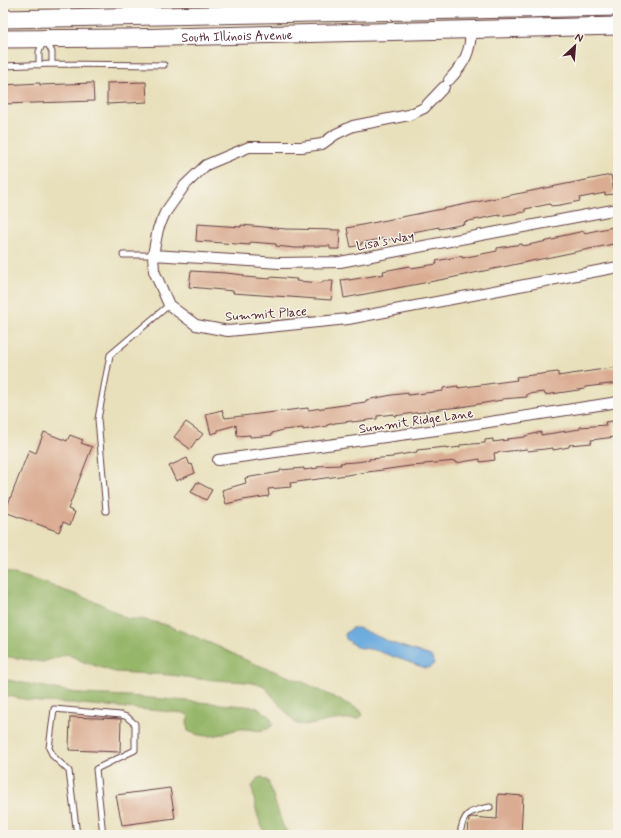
<svg xmlns="http://www.w3.org/2000/svg" width="621" height="838" font-family="Mynerve,sans-serif">
	<style>
		.forest { fill: #96b669; stroke: #706a4a }
		.water { fill: #6aabde; stroke: #5a6584 }
		.building { fill: #daac92 }
		.lines { fill: none; stroke-linecap: round; stroke-linejoin: round }
		.service-casing { stroke: #623c41; stroke-width: 7 }
		.minor-casing { stroke: #623c41; stroke-width: 12 }
		.trunk-casing { stroke: #623c41; stroke-width: 19 }
		.service { stroke: #fff; stroke-width: 5 }
		.minor { stroke: #fff; stroke-width: 10 }
		.trunk { stroke: #fff; stroke-width: 17 }
		.labels { text-anchor: middle; stroke-width: 3; stroke-linejoin: round; paint-order: stroke }
		.street-label { font-size: 13px; fill: #4a1f2b; stroke: #f7f3e8 }
	</style>
	<rect width="100%" height="100%" fill="#f7f3e8"/>
	<filter id="ink" filterUnits="userSpaceOnUse"><feTurbulence type="fractalNoise" baseFrequency=".025" numOctaves="2"/><feDisplacementMap in="SourceGraphic" scale="8" xChannelSelector="R" yChannelSelector="G"/><feConvolveMatrix kernelMatrix="1 2 1 2 8 2 1 2 1" color-interpolation-filters="sRGB"/></filter>
	<filter id="wash" filterUnits="userSpaceOnUse"><feTurbulence type="fractalNoise" baseFrequency=".012" numOctaves="4" result="noise"/><feDisplacementMap in="SourceGraphic" scale="16" xChannelSelector="R" yChannelSelector="G"/><feGaussianBlur stdDeviation="0.9" result="paint"/><feColorMatrix in="noise" values="0 0 0 0 0 0 0 0 0 0 0 0 0 0 0 0 0 1.4 0 .05"/><feComposite in="paint" operator="in"/></filter>
	<g filter="url(#wash)">
		<rect width="100%" height="100%" fill="#e8e0bb"/>
		<path class="forest" d="M3 571 36 580 99 603 128 619H141L167 625 219 647 250 662 303 682 360 710 363 715 358 719H344L327 721 309 725 296 724 263 685 246 682 200 679 171 675 115 672 84 662 67 654 43 662 3 656Z
			M3 679 81 694 128 696 256 707 270 716 273 725C262 735 253 728 240 729 236 729 232 731 228 732 213 737 203 738 188 731L187 721 189 716 184 713 71 703 39 702 3 695Z
			M262 777 268 781 283 826 290 835H267C257 822 255 804 252 787L258 778Z"/>
		<path class="water" d="M352 628H359L392 643 431 656 434 663C432 667 430 668 425 668L375 650 356 647 346 639 345 634Z"/>
		<g id="blocks">
			<path class="building" d="M146 82 147 102 107 104V83Z
				M40 83V85L93 83 94 101 3 104V85Z
				M611 175 614 194 605 195V193L579 198 580 201 560 205 551 206 550 204 525 209V212L499 216V215L464 222 465 224 439 229V227L413 232V235L404 237 387 240 386 238 361 243V245L351 247 347 228Z
				M197 224 241 227V225L286 229 340 230 339 249H330V246H304V248H294L276 246V244L250 242V245L196 241Z
				M618 226V243L450 278 344 298 341 280 349 279V280L384 274 383 271 410 266 411 268 437 264 436 261 462 256V258L497 251V248L522 244 523 246 557 239V237L584 231V233Z
				M191 271 226 273 244 275V277L270 279V277L297 279 296 281 322 283 323 281H333L331 300 233 293 234 291 189 287Z
				M618 367V383L585 387V389L545 395 544 392 527 394V397L502 399V400L461 407 429 410V411L394 416V414L377 416V419L352 422V421L335 423 327 425V426L303 430V428L283 430 272 433V435L264 436 250 437V435L237 436 236 425 218 430V432L211 434 206 414 222 410 225 418 308 408V410L366 402V400L392 395 408 393V395L443 391V388L458 386V388L517 380 516 377 558 372V376Z
				M613 421 615 437 591 440 592 443 569 445V447L553 450V448L528 451 527 449 494 453 495 460 480 462V459L456 463V461L424 464V465L410 466 290 483 291 487 268 489 269 496 243 500 226 504 222 490 246 483 245 478 280 472V470L304 468V470L318 468V466L341 465 340 463 356 462 370 460 369 459 393 457V456L417 452V450L446 447V449L460 447V445L485 443V440L493 439V442L508 440 507 439 525 437V436L541 432V435L580 429V427L606 425 605 422Z
				M186 422 203 434 198 440 197 439 190 449 174 437Z
				M44 432 67 441 70 435 83 440 81 443 92 447 68 509 75 512 70 525 63 522 59 532 5 512 29 450 36 453Z
				M187 458 190 465 192 464 195 473 176 481 169 466Z
				M197 482 212 490 206 500 191 492Z
				M70 717 121 719 120 752 69 750Z
				M170 788 175 818 122 825 116 795Z
				M498 794 523 796 521 835H468L469 819 471 817 497 819Z"/>
		</g>
	</g>
	<g filter="url(#ink)">
		<use href="#blocks" fill-opacity="0" stroke="#623c41" stroke-width="1"/>
		<g class="lines">
			<g class="service-casing">
				<path id="service" d="M47 42 52 52V64
					M39 65V52L43 42
					M3 66 52 64 164 65
					M123 255H153
					M106 511 98 419 110 355 169 305
					M77 835 69 771 53 756 49 748 54 709 121 715 127 717 135 724V750L96 769 103 835
					M460 835C463 812 470 811 490 807"/>
			</g>
			<g class="minor-casing">
				<path id="minor" d="M449 80C464 64 471 52 471 29
					M444 87 424 108 409 115 353 126 336 134 322 144 302 147H249L206 165 184 186 165 213 158 229 153 255 154 271 169 305 196 325 228 331 348 319 618 267
					M153 255 279 263 340 262 618 209
					M218 460 451 428 618 402"/>
			</g>
			<g class="trunk-casing">
				<g id="trunk">
					<path d="M3 19 618 7"/>
					<path id="s1" d="M3 39 128 38 618 26"/>
				</g>
			</g>
			<use href="#service" class="service"/>
			<use href="#minor" class="minor"/>
			<use href="#trunk" class="trunk"/>
		</g>
	</g>
	<g class="labels">
		<g class="street-label">
			<text dy="5" stroke="none"><textPath href="#s1" startOffset="234">South Illinois Avenue</textPath></text>
			<text transform="translate(385 240) rotate(-11)" y="5">Lisa's Way</text>
			<text transform="translate(266 313) rotate(-4)" y="5">Summit Place</text>
			<text transform="translate(416 420) rotate(-8)" y="5">Summit Ridge Lane</text>
		</g>
	</g>
	<rect width="621" height="838" fill="none" stroke="#f7f3e8" stroke-width="16"/>
	<g transform="translate(575 46) rotate(26)" stroke="#f7f3e8" stroke-width="3" paint-order="stroke">
	<path d="M0-3L7 15L0 10L-7 15Z" fill="#4a1f2b"/>
	<text y="-6" font-size="11" font-weight="bold" text-anchor="middle" fill="#4a1f2b">N</text>
	</g>
</svg>
